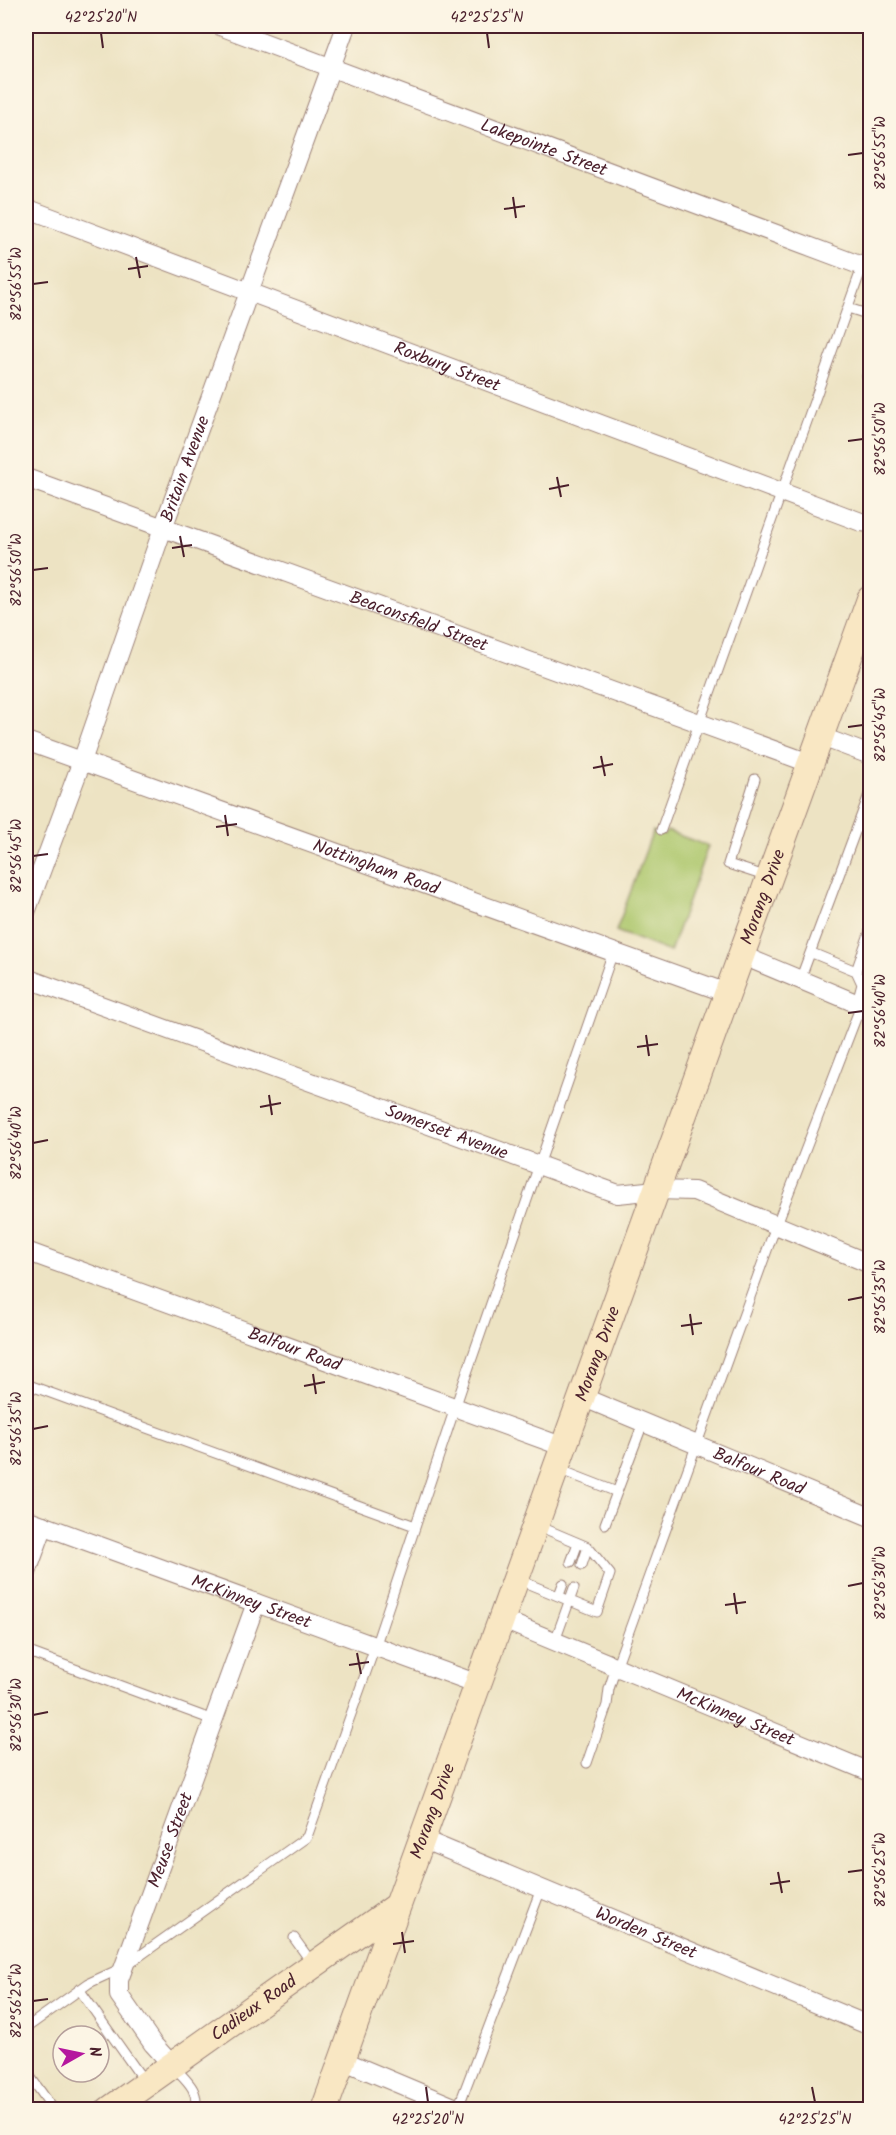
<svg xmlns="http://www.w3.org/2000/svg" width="896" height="2135" font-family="Kalam,sans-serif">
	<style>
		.green { fill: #adc76d; stroke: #7c734c; stroke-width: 1.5 }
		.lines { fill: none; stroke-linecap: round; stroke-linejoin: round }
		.lane-casing { stroke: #9c8177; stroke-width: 11 }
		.street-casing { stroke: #9c8177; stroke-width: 20 }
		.secondary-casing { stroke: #9c8177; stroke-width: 28 }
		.lane { stroke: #fff; stroke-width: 9 }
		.street { stroke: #fff; stroke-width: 18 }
		.secondary { stroke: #f9e7c3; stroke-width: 26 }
		.ticks { fill: none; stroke: #4a1f2b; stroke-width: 2 }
		.labels { text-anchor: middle; stroke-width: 4.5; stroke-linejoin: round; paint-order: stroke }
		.street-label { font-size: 18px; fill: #4a1f2b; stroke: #fcf5e5 }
		.neatline { fill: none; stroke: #4a1f2b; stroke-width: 2 }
		.ticks-label { font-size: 15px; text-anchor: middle; fill: #4a1f2b }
	</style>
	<rect width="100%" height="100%" fill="#fcf5e5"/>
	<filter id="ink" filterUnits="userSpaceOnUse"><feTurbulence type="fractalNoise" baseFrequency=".0167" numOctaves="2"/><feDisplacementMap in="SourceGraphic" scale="12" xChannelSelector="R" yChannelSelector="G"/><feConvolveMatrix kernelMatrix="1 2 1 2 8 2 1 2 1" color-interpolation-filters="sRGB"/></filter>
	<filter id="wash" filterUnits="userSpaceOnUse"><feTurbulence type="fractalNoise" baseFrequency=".008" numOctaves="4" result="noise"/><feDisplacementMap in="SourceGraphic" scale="24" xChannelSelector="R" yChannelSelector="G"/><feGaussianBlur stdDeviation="1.35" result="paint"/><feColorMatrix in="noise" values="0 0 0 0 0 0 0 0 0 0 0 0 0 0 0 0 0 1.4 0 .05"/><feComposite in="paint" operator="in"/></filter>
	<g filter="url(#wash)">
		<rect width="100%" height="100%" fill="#ede3c3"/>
		<path class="green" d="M653 831 664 835 667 831 708 846 670 952 616 931Z"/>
	</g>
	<g filter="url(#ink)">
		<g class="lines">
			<g class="lane-casing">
				<path id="lane" d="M848 308 870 315
					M870 365 867 376 870 378
					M755 779 728 864 768 877
					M661 830 870 245
					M812 953 856 971 862 984 857 1003
					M856 971 870 931
					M800 980 870 792
					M26 1384 415 1526
					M558 1469 617 1492
					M605 1524 643 1423
					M536 1525 588 1547 582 1565
					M571 1562 578 1543
					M519 1580 597 1612 610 1574 588 1547
					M559 1595 563 1584
					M555 1641 574 1588
					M26 1651 213 1720
					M587 1763 607 1705 609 1689 616 1667 770 1242 861 1005
					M294 1938 312 1963
					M79 1989 144 2081
					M26 2028 89 1983 124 1967 307 1837 375 1647 461 1390 613 952
					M174 2067C186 2080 200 2090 195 2110
					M26 2071 54 2110
					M458 2108 541 1889"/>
			</g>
			<g class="street-casing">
				<g id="street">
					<path id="s1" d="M220 26 870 269"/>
					<path id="s2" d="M26 208 861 522 870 523"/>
					<path id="s3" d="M26 478 812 764"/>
					<path d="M822 737 870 755"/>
					<path id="s4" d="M26 741 727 993"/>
					<path id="s5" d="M26 912 82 761 163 528 346 26"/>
					<path d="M741 955 870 1009"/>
					<path id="s6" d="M26 978 618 1194 656 1190 694 1191 870 1264"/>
					<path id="s7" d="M26 1251 564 1447"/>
					<path id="s8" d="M582 1397 870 1517"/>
					<path id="s9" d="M26 1519 478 1684"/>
					<path d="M26 1575 44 1525"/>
					<path id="s10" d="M501 1619 870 1772"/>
					<path id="s11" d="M422 1839 870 2026"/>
					<path d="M342 2060 461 2110"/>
					<path id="s12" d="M172 2065 153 2044 119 1995V1980L256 1603"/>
				</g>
			</g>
			<g class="secondary-casing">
				<g id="secondary">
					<path id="s13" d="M109 2110 397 1906"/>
					<path id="s14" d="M324 2110 870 599"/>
				</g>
			</g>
			<use href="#lane" class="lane"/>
			<use href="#street" class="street"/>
			<use href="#secondary" class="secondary"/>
		</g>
	</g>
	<path class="ticks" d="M101 33 103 48M487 33 489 48M848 155 863 153M513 197 516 218M504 209 525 206M136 257 140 278M128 269 148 266M33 284 48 282M848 441 863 439M557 477 561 497M549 489 569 485M180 536 184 557M172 548 192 545M33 570 48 568M848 727 863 725M601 756 605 776M593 768 613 764M225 815 228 836M216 827 237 824M33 856 48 854M848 1013 863 1011M646 1035 649 1056M637 1047 658 1044M269 1095 272 1115M260 1107 281 1103M33 1143 48 1140M848 1300 863 1297M690 1314 693 1335M681 1326 702 1323M313 1374 316 1394M304 1386 325 1382M33 1429 48 1426M848 1586 863 1583M734 1593 737 1614M725 1605 746 1602M357 1653 361 1674M349 1665 369 1662M33 1715 48 1712M778 1872 782 1893M848 1872 863 1870M770 1884 790 1881M402 1932 405 1953M393 1944 414 1941M33 2001 48 1999M426 2087 428 2102M812 2087 815 2102"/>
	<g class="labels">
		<g class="street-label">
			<text dy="6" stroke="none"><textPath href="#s1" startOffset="346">Lakepointe Street</textPath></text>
			<text dy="6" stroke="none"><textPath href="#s2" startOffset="450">Roxbury Street</textPath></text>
			<text dy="6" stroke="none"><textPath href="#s5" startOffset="471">Britain Avenue</textPath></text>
			<text dy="6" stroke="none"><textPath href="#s3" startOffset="418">Beaconsfield Street</textPath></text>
			<text dy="6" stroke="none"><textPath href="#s4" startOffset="372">Nottingham Road</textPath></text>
			<text dy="6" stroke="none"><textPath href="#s14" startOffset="1290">Morang Drive</textPath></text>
			<text dy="6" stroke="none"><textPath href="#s6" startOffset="448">Somerset Avenue</textPath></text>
			<text dy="6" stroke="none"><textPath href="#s7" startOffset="286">Balfour Road</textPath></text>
			<text dy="6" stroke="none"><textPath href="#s14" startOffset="804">Morang Drive</textPath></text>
			<text dy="6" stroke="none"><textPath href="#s8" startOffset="192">Balfour Road</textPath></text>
			<text dy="6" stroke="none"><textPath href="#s9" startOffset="240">McKinney Street</textPath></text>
			<text dy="6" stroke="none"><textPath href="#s10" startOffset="254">McKinney Street</textPath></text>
			<text dy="6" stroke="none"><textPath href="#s14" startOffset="318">Morang Drive</textPath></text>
			<text dy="6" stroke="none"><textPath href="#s12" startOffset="252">Meuse Street</textPath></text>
			<text dy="6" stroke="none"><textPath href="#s11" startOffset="243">Worden Street</textPath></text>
			<text dy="6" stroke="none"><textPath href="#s13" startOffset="177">Cadieux Road</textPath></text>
		</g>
	</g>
	<rect width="896" height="2135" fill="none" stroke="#fcf5e5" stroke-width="66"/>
	<g transform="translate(81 2054) rotate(81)"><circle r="28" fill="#fcf5e5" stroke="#b59f9b" stroke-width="1.5"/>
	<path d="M0-4.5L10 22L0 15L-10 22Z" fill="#b5179e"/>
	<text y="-9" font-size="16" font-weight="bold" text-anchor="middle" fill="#4a1f2b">N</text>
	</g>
	<rect x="33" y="33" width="830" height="2069" class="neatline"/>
	<g class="ticks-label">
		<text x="101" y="22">42°25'20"N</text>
		<text x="487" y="22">42°25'25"N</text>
		<text transform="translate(880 153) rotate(-90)" y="5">82°56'55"W</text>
		<text transform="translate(16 284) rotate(-90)" y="5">82°56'55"W</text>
		<text transform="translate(880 439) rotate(-90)" y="5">82°56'50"W</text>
		<text transform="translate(16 570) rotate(-90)" y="5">82°56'50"W</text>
		<text transform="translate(880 725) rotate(-90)" y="5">82°56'45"W</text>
		<text transform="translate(16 856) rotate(-90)" y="5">82°56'45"W</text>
		<text transform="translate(880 1011) rotate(-90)" y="5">82°56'40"W</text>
		<text transform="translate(16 1143) rotate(-90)" y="5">82°56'40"W</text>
		<text transform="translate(880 1297) rotate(-90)" y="5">82°56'35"W</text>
		<text transform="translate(16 1429) rotate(-90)" y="5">82°56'35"W</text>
		<text transform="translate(880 1583) rotate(-90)" y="5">82°56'30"W</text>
		<text transform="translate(16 1715) rotate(-90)" y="5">82°56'30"W</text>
		<text transform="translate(880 1870) rotate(-90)" y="5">82°56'25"W</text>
		<text transform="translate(16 2001) rotate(-90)" y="5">82°56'25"W</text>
		<text x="428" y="2124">42°25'20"N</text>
		<text x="815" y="2124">42°25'25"N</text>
	</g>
</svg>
